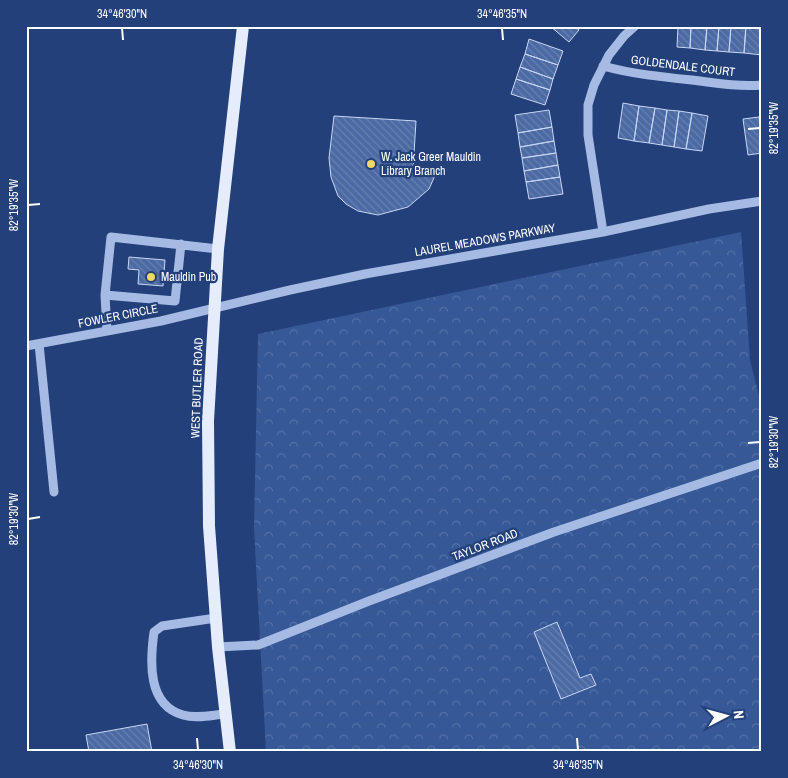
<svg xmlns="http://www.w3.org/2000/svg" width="788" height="778" font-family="'Archivo Narrow',sans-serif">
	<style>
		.forest { fill: url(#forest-crowns) }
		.building { fill: url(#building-back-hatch); stroke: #c8d7f4 }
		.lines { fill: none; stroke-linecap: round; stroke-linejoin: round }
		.minor { stroke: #a5bbe4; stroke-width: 9 }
		.major { stroke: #e5ecfc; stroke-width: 12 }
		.ticks { fill: none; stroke: #fff; stroke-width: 2 }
		.poi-dot { fill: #efd768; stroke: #23407a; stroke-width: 2 }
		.labels { text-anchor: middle; stroke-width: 4.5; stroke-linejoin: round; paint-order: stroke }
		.street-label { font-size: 12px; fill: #fff; stroke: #23407a }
		.poi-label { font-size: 12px; fill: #fff; stroke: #23407a; text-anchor: start }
		.neatline { fill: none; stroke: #fff; stroke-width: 2 }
		.ticks-label { font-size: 12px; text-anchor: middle; fill: #fff }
	</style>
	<defs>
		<pattern id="forest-crowns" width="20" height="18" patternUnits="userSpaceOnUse" patternTransform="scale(1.25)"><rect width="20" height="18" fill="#365897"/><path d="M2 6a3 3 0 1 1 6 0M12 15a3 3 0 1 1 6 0" fill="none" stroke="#5471a7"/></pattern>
		<pattern id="building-back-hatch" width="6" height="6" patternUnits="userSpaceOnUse" patternTransform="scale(1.25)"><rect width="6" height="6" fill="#4b69a3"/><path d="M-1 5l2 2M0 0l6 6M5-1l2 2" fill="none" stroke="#6680b1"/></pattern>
	</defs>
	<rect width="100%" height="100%" fill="#23407a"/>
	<path class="forest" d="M741 232 750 360 762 408V752H266L254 528 258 334Z"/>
	<path class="building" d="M550 26H575L579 30 569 42Z
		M678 26H691L690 48 677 47Z
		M691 26H707L705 50 690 48Z
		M707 26H719L717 51 705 50Z
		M719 26H731L729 52 717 51Z
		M731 26H746L744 53 729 52Z
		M746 26H762V55L744 53Z
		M529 39 563 51 558 65 525 54Z
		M525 54 558 65 553 79 520 67Z
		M520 67 553 79 550 90 516 79Z
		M516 79 550 90 545 105 511 94Z
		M623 103 639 106 634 141 618 138Z
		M639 106 655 108 649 143 634 141Z
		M655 108 667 110 662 145 649 143Z
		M549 110 552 127 518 133 515 115Z
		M667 110 679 111 674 147 662 145Z
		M679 111 692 113 686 149 674 147Z
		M692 113 708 116 702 151 686 149Z
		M334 116 416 121 413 170 437 171 429 189 408 207 378 215 358 211 346 204 338 196 331 177 329 158Z
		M759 117 762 136V153L748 155 743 119Z
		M552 127 554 141 520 147 518 133Z
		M554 141 556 153 522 158 520 147Z
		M556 153 558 165 524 171 522 158Z
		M558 165 560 177 526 182 524 171Z
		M560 177 563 194 529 199 526 182Z
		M129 257 165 260 163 286 138 284 139 270 128 269Z
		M557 622 580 678 591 674 596 685 561 699 534 632Z
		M147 724 152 752H89L86 735Z"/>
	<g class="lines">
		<path class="minor" d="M603 66C632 74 662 77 692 80 715 83 738 87 762 85
			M603 232 588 135V105L594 85 609 55 624 36 635 26
			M181 244 175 301 105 295 111 237 218 249
			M105 295 107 331
			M39 344 54 492
			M26 346 161 321 290 290 365 274 603 232 709 209 762 201
			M216 618 162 626 154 632C150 661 147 705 183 715 196 719 212 715 225 714
			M218 647 258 645 369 601 554 532 762 463"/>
		<path class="major" d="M230 752 218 647 209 526 208 421 218 249 243 26"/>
	</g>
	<path class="ticks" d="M122 28 123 40M502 28 503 40M748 129 760 128M28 205 40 204M748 443 760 442M28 519 40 517M197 738 198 750M577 738 578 750"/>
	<g class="poi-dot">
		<circle cx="371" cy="164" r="5"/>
		<circle cx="151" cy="277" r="5"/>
	</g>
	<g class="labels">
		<g class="street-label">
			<text transform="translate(683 66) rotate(7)" y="4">GOLDENDALE COURT</text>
			<text transform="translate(485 240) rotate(-10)" y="4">LAUREL MEADOWS PARKWAY</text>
			<text transform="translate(118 316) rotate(-11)" y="4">FOWLER CIRCLE</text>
			<text transform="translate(197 388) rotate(-88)" y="4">WEST BUTLER ROAD</text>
			<text transform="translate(485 545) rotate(-21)" y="4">TAYLOR ROAD</text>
		</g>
		<g class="poi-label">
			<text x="381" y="161">W. Jack Greer Mauldin<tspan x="381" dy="14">Library Branch</tspan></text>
			<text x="161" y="281">Mauldin Pub</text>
		</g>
	</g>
	<rect width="788" height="778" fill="none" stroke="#23407a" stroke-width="55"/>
	<g transform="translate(726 716) rotate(84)" stroke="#23407a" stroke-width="4" paint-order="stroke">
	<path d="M0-4L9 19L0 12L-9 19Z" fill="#ffffff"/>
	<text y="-8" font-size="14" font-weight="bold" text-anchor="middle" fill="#ffffff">N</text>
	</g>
	<rect x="28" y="28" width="732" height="722" class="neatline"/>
	<g class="ticks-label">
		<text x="122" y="18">34°46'30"N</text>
		<text x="502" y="18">34°46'35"N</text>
		<text transform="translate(774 128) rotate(-90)" y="4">82°19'35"W</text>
		<text transform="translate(14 205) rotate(-90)" y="4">82°19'35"W</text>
		<text transform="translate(774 442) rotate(-90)" y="4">82°19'30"W</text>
		<text transform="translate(14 519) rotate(-90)" y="4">82°19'30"W</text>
		<text x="198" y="769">34°46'30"N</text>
		<text x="578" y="769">34°46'35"N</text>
	</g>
</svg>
